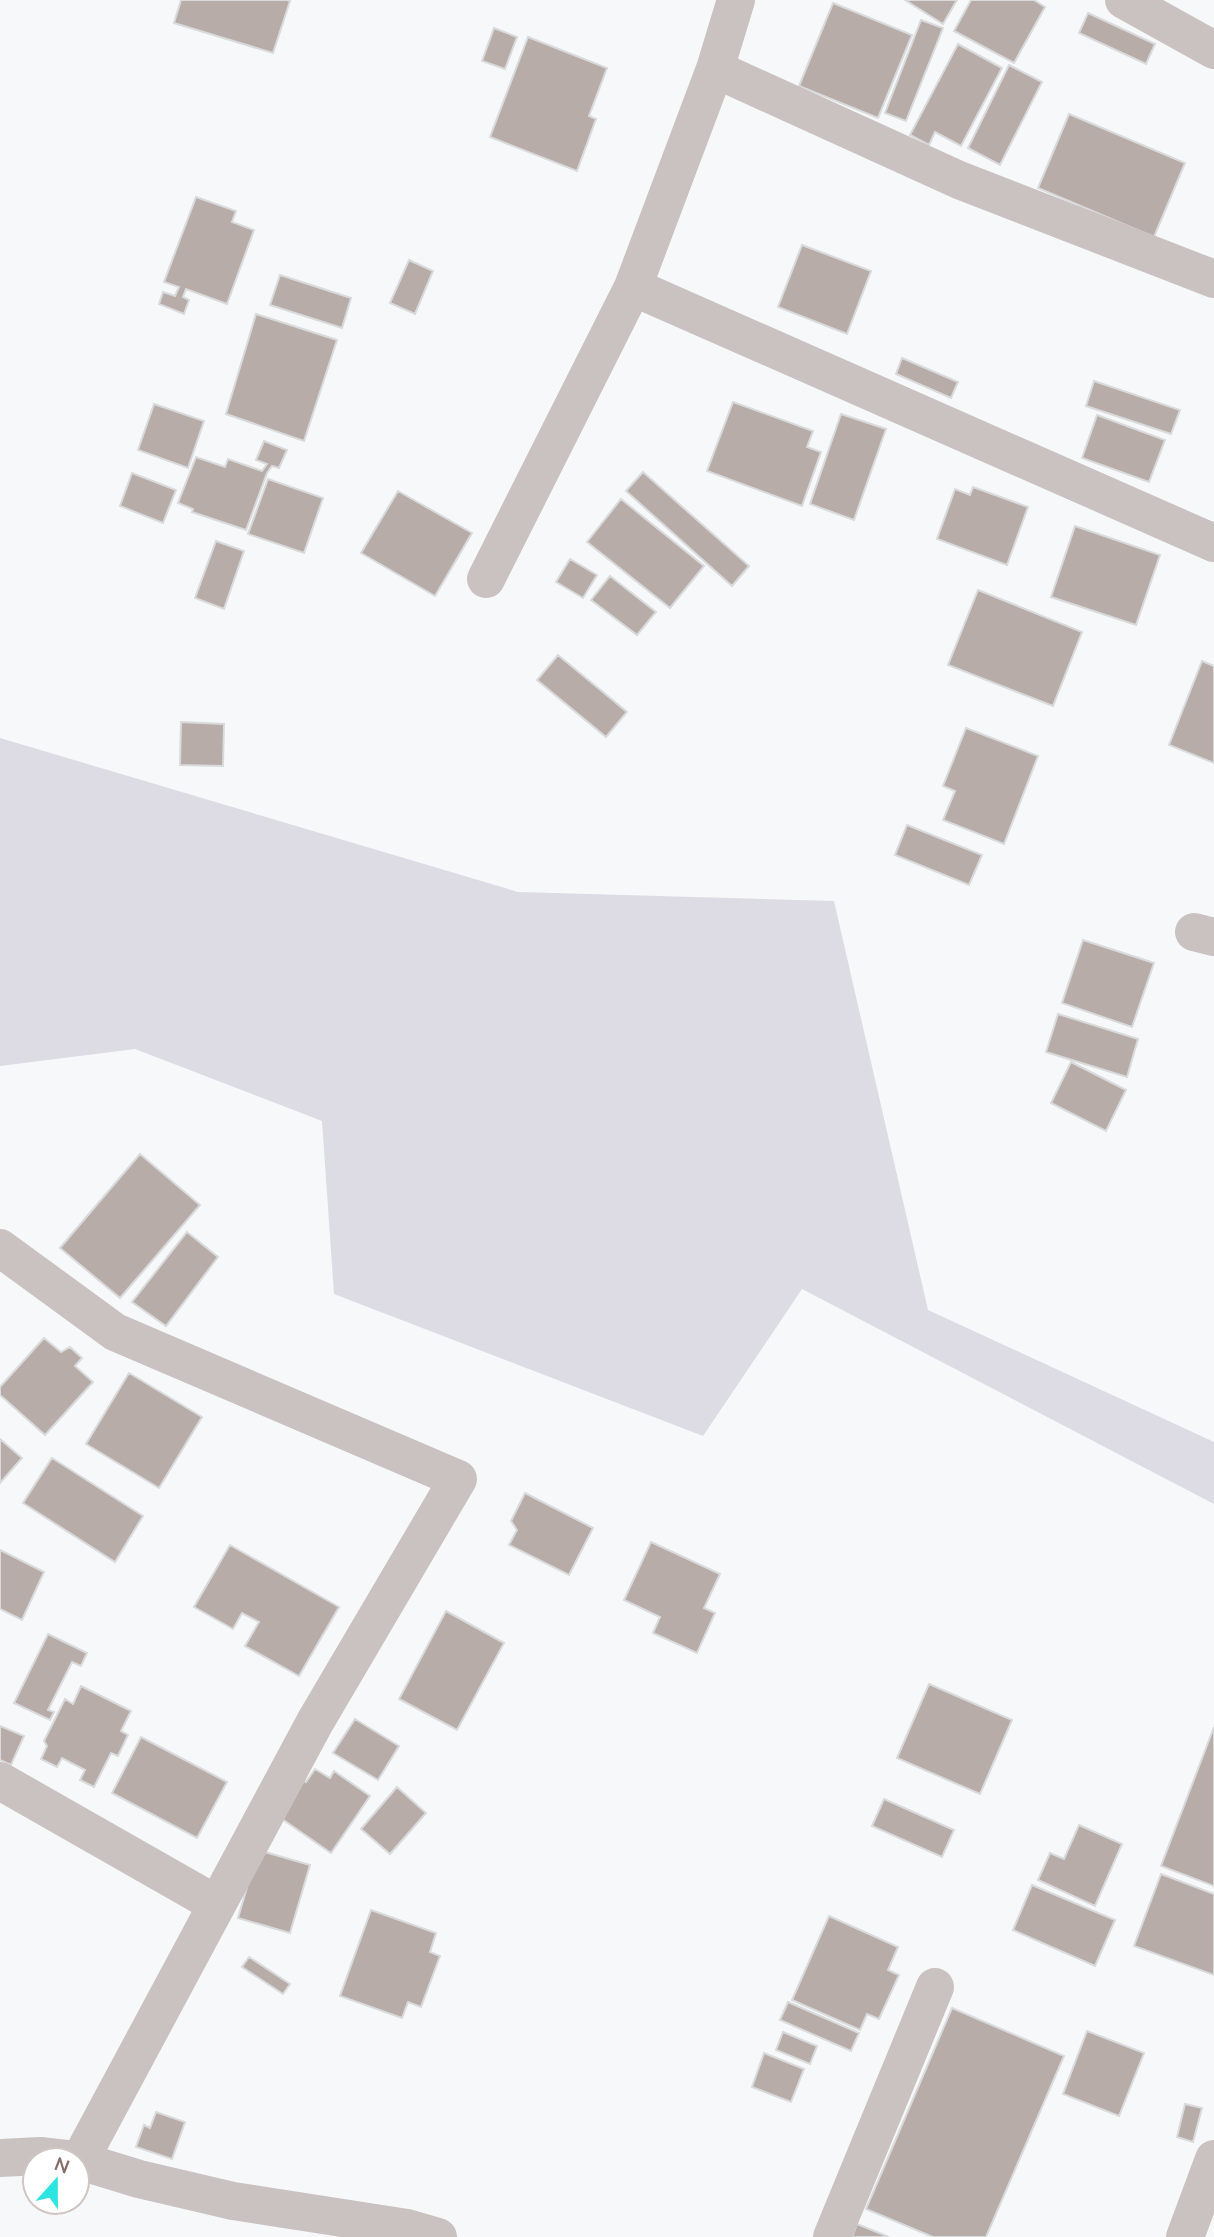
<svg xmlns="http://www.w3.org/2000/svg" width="1214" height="2237" font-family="'Nunito Sans',sans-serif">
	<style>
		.green { fill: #dddbe3 }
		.building { fill: #b8aca9; stroke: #d9dadb; stroke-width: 2 }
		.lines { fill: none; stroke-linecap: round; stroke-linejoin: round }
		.street { stroke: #c9c2c0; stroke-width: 38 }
	</style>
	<rect width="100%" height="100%" fill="#f7f8f9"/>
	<path class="green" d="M0 738 518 892 834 901 928 1310 1214 1442V1504L802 1289 703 1436 334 1294 322 1121 135 1049 0 1066Z"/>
	<path class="building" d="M181 0H287L290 1 273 53 174 23Z
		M905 0H957L943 24Z
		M971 0H1034L1045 7 1014 63 954 31Z
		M833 3 912 35 878 118 799 86Z
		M1088 13 1155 44 1146 64 1079 33Z
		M921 20 943 28 906 121 885 113Z
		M494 28 517 37 505 69 482 61Z
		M528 37 607 68 589 116 596 119 577 171 490 137Z
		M958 44 1002 68 961 146 935 132 929 145 910 135Z
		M1009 65 1042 82 1000 165 968 148Z
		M1069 114 1185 163 1154 237 1038 188Z
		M196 197 236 211 232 222 254 230 227 304 186 289 183 297 189 300 184 314 159 304 163 292 175 296 179 287 164 282Z
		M802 245 871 271 847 334 778 307Z
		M409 260 433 271 415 314 390 303Z
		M280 275 351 298 342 328 270 305Z
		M256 314 337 340 304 441 226 414Z
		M902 358 958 382 951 398 896 374Z
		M1094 381 1180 410 1171 434 1086 406Z
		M733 402 813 431 807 447 821 452 802 506 707 471Z
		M154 404 204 421 188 468 138 450Z
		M841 414 886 429 854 520 810 504Z
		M1097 415 1165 440 1149 482 1082 458Z
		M264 441 287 450 279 468 272 466 267 473 246 530 192 512 193 509 178 503 196 457 225 467 228 459 262 471 267 464 256 460Z
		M643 472 749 566 732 586 626 491Z
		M132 473 176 490 163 523 120 506Z
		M268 479 323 498 304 553 248 534Z
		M973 487 1028 507 1007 565 937 539 955 489 970 495Z
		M398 491 472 533 435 596 361 553Z
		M621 499 704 566 670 608 587 542Z
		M1075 526 1160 555 1136 625 1051 597Z
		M216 541 244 551 224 609 195 598Z
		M570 559 597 575 583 598 556 582Z
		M610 576 656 612 637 635 591 600Z
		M978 590 1082 632 1053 706 948 665Z
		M558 655 627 712 606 737 537 680Z
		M1202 661 1214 666V763L1169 745Z
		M181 722 224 724 223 766 180 765Z
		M966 728 1038 756 1004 844 943 820 955 791 943 786Z
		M907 825 982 855 969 885 895 855Z
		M1083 940 1154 963 1132 1027 1062 1003Z
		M1058 1014 1138 1039 1127 1077 1046 1052Z
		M1071 1062 1126 1090 1106 1131 1051 1103Z
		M140 1154 200 1205 120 1298 60 1248Z
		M187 1232 218 1257 166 1326 132 1302Z
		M44 1338 61 1352 70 1347 82 1358 75 1366 93 1382 45 1435 0 1395V1387Z
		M129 1373 202 1417 159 1488 86 1444Z
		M0 1439 22 1458 0 1483Z
		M52 1458 143 1516 115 1562 23 1503Z
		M525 1493 593 1528 569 1575 509 1545 517 1530 511 1521Z
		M651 1542 720 1574 704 1608 715 1613 697 1653 653 1633 660 1617 624 1600Z
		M230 1545 339 1607 299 1676 245 1646 259 1622 242 1613 233 1629 194 1607Z
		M0 1550 44 1572 22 1620 0 1609Z
		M446 1611 504 1643 457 1730 399 1699Z
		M48 1634 87 1653 81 1666 72 1662 48 1710 54 1712 50 1720 14 1703Z
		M929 1684 1012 1720 980 1794 897 1758Z
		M81 1686 131 1711 121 1731 128 1735 118 1756 111 1753 94 1787 80 1780 85 1770 62 1758 57 1767 41 1759 47 1746 44 1741 65 1699 73 1704Z
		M355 1719 399 1746 378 1780 333 1753Z
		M0 1726 24 1736 11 1765 0 1760Z
		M1214 1727V1886L1161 1866Z
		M141 1737 227 1782 197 1838 112 1793Z
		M315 1769 330 1778 334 1771 370 1796 331 1853 272 1812 297 1776 306 1782Z
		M397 1787 426 1813 390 1854 361 1829Z
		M884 1799 954 1830 942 1857 872 1826Z
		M1079 1825 1122 1844 1095 1906 1038 1880 1050 1853 1064 1859Z
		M258 1850 310 1865 290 1933 238 1918Z
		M1161 1874 1214 1894V1975L1134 1946Z
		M1032 1885 1115 1920 1095 1966 1013 1930Z
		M371 1910 436 1933 430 1952 440 1956 421 2007 408 2002 402 2018 340 1996Z
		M829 1916 898 1947 888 1970 899 1975 879 2019 867 2014 860 2030 792 2000Z
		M249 1957 290 1984 283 1994 242 1967Z
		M788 2002 859 2033 851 2051 780 2020Z
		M952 2008 1064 2056 986 2237H933L866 2209Z
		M1087 2031 1144 2053 1119 2116 1063 2094Z
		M783 2032 817 2046 810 2064 776 2050Z
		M764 2053 804 2069 791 2102 752 2087Z
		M1185 2104 1202 2108 1193 2142 1177 2137Z
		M156 2112 185 2122 172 2159 136 2147 144 2125 150 2128Z
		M857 2224 889 2237H852Z"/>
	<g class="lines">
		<path class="street" d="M1124 0 1214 50
			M715 69 959 180 1214 279
			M633 287 1214 543
			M486 579 633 287 715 69 736 0
			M1194 932 1214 937
			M0 1248 115 1332 458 1479 315 1722 80 2160
			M0 1781 216 1904
			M0 2158 40 2156 75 2160
			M77 2160 139 2179 233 2201 407 2228 438 2237
			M832 2237 935 1987
			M1185 2237 1214 2159"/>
	</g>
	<g transform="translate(56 2181) rotate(21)"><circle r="33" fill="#ffffff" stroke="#cfc5c3" stroke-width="2"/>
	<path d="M0-5L12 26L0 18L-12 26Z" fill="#2ce4e1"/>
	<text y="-10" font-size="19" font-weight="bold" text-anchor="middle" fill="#886e68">N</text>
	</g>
</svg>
